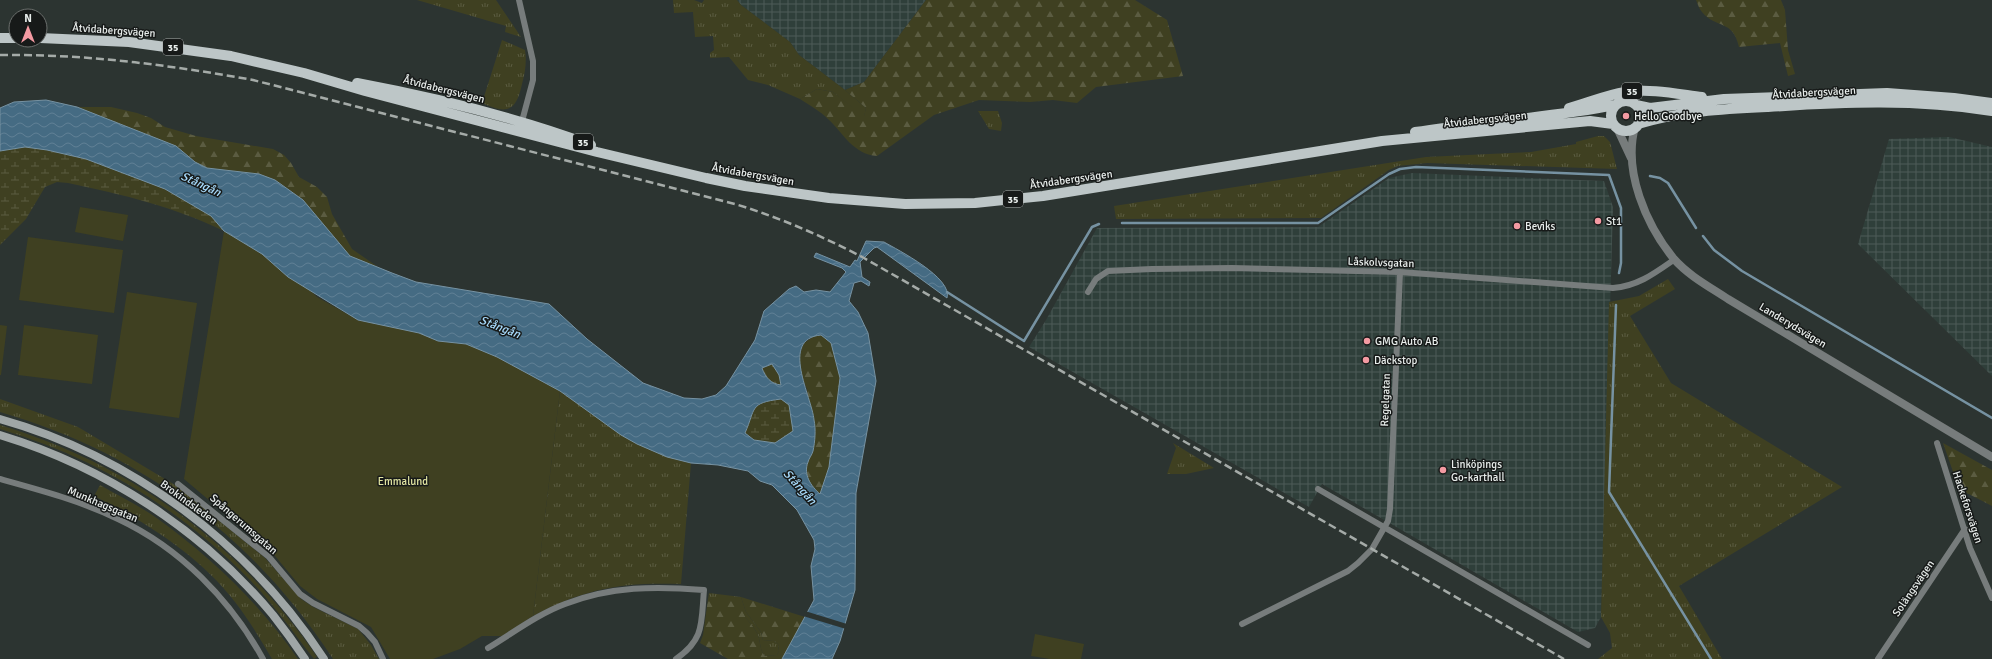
<svg xmlns="http://www.w3.org/2000/svg" width="1992" height="659" font-family="Signika,sans-serif">
	<style>
		.industrial { fill: url(#industrial-grid) }
		.grass { fill: url(#grass-tufts) }
		.forest { fill: url(#forest-firs) }
		.wetland { fill: url(#wetland-marsh) }
		.green { fill: #3f4021 }
		.water { fill: url(#water-waves); stroke: #7692a2; fill-rule: evenodd }
		.pier { fill: #2c3431 }
		.lines { fill: none; stroke-linecap: round; stroke-linejoin: round }
		.stream { stroke: #7692a2; stroke-width: 2.5 }
		.minor { stroke: #777c7c; stroke-width: 6 }
		.tertiary { stroke: #777c7c; stroke-width: 8 }
		.secondary { stroke: #9fa6a6; stroke-width: 8 }
		.primary { stroke: #bdc6c7; stroke-width: 10 }
		.rail { stroke: #a5aba8; stroke-width: 2.5; stroke-dasharray: 8 4; stroke-linecap: butt }
		.poi-dot { fill: #f49aa2; stroke: #171a19; stroke-width: 1.5 }
		.labels { text-anchor: middle; stroke-width: 3; stroke-linejoin: round; paint-order: stroke }
		.shield { fill: #171a19; stroke: #aaaead; stroke-width: 1 }
		.shield-label { font-size: 10px; font-weight: bold; fill: #e9eeec }
		.street-label { font-size: 11px; fill: #e9eeec; stroke: #171a19 }
		.poi-label { font-size: 11px; fill: #e9eeec; stroke: #171a19; text-anchor: start }
		.park-label { font-size: 11px; fill: #e3e6a2; stroke: #171a19 }
		.water-label { font-size: 12px; font-style: italic; fill: #a7dafb; stroke: #171a19 }
	</style>
	<defs>
		<pattern id="industrial-grid" width="8" height="8" patternUnits="userSpaceOnUse"><rect width="8" height="8" fill="#2f3f3a"/><path d="M0 4h8M4 0v8" fill="none" stroke="#4d5b57"/></pattern>
		<pattern id="grass-tufts" width="24" height="20" patternUnits="userSpaceOnUse"><rect width="24" height="20" fill="#3f4021"/><path d="M3 7l-1-3M5 7V3M7 7l1-3M15 17l-1-3M17 17v-4M19 17l1-3" fill="none" stroke="#5b5c41"/></pattern>
		<pattern id="forest-firs" width="22" height="20" patternUnits="userSpaceOnUse"><rect width="22" height="20" fill="#3f4021"/><path d="M5 1l3.5 6h-7zM16 11l3.5 6h-7z" fill="#5b5c41"/></pattern>
		<pattern id="wetland-marsh" width="20" height="14" patternUnits="userSpaceOnUse"><rect width="20" height="14" fill="#3f4021"/><path d="M1 5h8M5 5V1M11 12h8M15 12V8" fill="none" stroke="#5b5c41"/></pattern>
		<pattern id="water-waves" width="16" height="10" patternUnits="userSpaceOnUse"><rect width="16" height="10" fill="#456b83"/><path d="M0 5q4-4 8 0t8 0" fill="none" stroke="#608095"/></pattern>
	</defs>
	<rect width="100%" height="100%" fill="#2c3431"/>
	<path class="industrial" d="M737 0H926L864 82 845 90 799 55 790 42 741 5Z
		M1949 137 1992 147V376L1858 244 1889 139Z
		M1412 173 1604 181 1613 207 1601 617 1595 628 1578 632 1322 484 1309 507 1029 347 1046 320 1097 228 1318 227 1389 178Z"/>
	<path class="grass" d="M417 0H496L521 37 505 32 506 26Z
		M673 0H694L702 3 704 0H737L741 5 790 42 799 55 845 90 866 108 864 117 833 92 817 89 800 99 768 85 748 80 729 57 710 58V53L714 50 713 36 695 37 693 12 674 13Z
		M502 40 525 50C527 61 525 73 522 84 516 111 508 115 482 103Z
		M978 111H998L1002 123 1001 131 989 129Z
		M1598 136H1604L1610 142 1617 169 1427 163 1398 166 1389 170 1321 218 1116 219 1114 206 1426 157 1531 152 1576 144V142Z
		M1668 279 1675 289 1630 316 1671 383 1842 487 1679 586 1722 659H1598L1612 648 1610 633 1601 617 1609 302 1639 296Z
		M560 391C605 423 635 449 691 463L681 584C622 582 586 588 533 616Z
		M0 399 78 427 175 485 265 558 301 599 313 607 358 629 371 645 379 659H333C253 536 141 453 0 412Z
		M0 425C132 465 239 543 317 657L314 659C292 631 272 602 247 577 178 507 94 457 0 429Z
		M1173 443 1214 468 1186 474H1167L1176 448Z
		M100 485C119 496 140 506 158 519 212 558 260 604 298 659H272C261 640 249 620 235 602 200 556 146 522 94 496Z
		M709 593 741 597 746 612 761 632 763 640 774 641 778 644 779 651 777 655 765 656C759 650 761 640 757 633 751 622 744 619 740 606L708 599Z"/>
	<path class="forest" d="M926 0H1135L1167 20 1183 76 1096 87 1077 103 1053 100 1030 102 979 100 934 115 877 156C853 154 844 134 828 119 820 111 809 105 800 99L817 89 833 92 864 116 866 108 845 90 864 82Z
		M1696 0H1781L1785 10 1788 50 1795 74 1788 76 1780 43 1739 47C1733 19 1716 29 1702 12 1699 9 1698 4 1696 0Z
		M77 107H111L137 113 151 118 165 127 196 136 273 149 284 155 291 163 299 177 317 187 327 197 332 214 352 249 378 267 349 256 303 200 275 180 259 174 207 168 195 162 176 146Z
		M821 335 831 343 840 378 829 467 820 494 811 486 807 475V462L813 452 807 389 801 375 799 359 803 344 814 336Z
		M772 364 779 375 781 386C771 384 765 377 762 368Z
		M1943 443 1992 470V506L1959 489Z
		M741 597 805 617 782 659H728L700 643 703 635 708 599 731 601 741 606C744 619 751 622 757 633 761 640 759 650 765 656L777 655 779 651 778 644 774 641 763 640 761 632 746 612Z"/>
	<path class="wetland" d="M25 147 47 150 86 159 165 189 212 216 224 231C172 206 124 195 68 183L57 182 45 187 26 219 0 245V151Z
		M781 399 789 405 794 431 775 443 754 440 745 433C756 408 749 403 781 399Z"/>
	<path class="green" d="M80 207 128 215 123 241 75 232Z
		M224 231 262 254 288 277 308 288 317 297 358 320 419 333 438 341 466 344 497 357 560 391 533 616 502 636H482L460 649 433 659H390L371 627 317 599 300 586 275 556 184 479Z
		M28 237 123 250 114 313 19 300Z
		M127 292 197 303 179 418 109 408Z
		M0 325 7 326 1 375H0Z
		M24 325 98 335 92 384 18 375Z
		M1035 634 1084 644 1081 659H1050L1031 656Z"/>
	<path class="water" d="M46 100 77 107 176 146 195 162 207 168 259 174 275 180 303 200 350 256 392 273 416 282 549 304 587 339 643 383 684 398 702 399 716 395 726 386 755 340 764 311 789 289 796 286 804 292 816 290 830 292 846 272 842 268 814 257 816 253 850 267 855 260 857 261 866 241 884 242C898 250 953 278 947 298L877 247 874 248 860 262 862 277 870 282 869 286 861 281 854 283 849 301 858 312 868 333 876 381 856 493 855 590 840 641 832 659H782L814 600 811 566 815 549 814 540 797 510 772 485 760 481 748 471 718 465 691 463 667 457 637 444 621 435 560 391 497 357 466 344 438 341 419 333 358 320 288 277 262 254 224 231 211 216 165 189 86 159 47 150 25 147 0 151V108L14 102ZM821 335 831 343 840 378 829 467 820 494C811 486 803 475 808 462 809 458 812 455 813 451 815 442 816 429 814 420 812 397 779 339 821 335ZM772 364 779 375 781 385C771 384 765 377 762 368ZM781 399 789 405 793 431 775 443 754 440 745 433C756 408 749 403 781 399Z"/>
	<path class="pier" d="M805 611 847 624 846 629 803 616Z"/>
	<g class="lines">
		<path class="stream" d="M1650 176 1660 178 1668 183 1696 228
			M1122 223H1318L1389 174 1400 169 1416 167 1609 175 1621 208V263L1619 273
			M1703 236 1714 250 1742 271 1992 418
			M947 292 1024 341 1092 227 1099 224
			M1616 305 1609 492 1711 659"/>
		<path class="minor" d="M519 0 533 61V80L521 125
			M1088 292 1096 279 1108 271 1152 269 1232 268 1400 272 1613 288C1638 286 1655 273 1675 259
			M1937 443 1970 548 1992 598
			M0 479C40 490 81 501 118 519 180 548 230 599 263 659
			M178 484 269 557 300 594 313 603 359 626 367 633 375 642 383 659
			M1318 489 1588 645
			M1242 624 1348 571 1358 563 1372 549 1388 521 1390 509 1400 272
			M488 648C513 633 538 614 565 604 611 586 656 586 704 590 701 623 705 639 676 659
			M1878 659 1965 529"/>
		<path class="tertiary" d="M1635 127C1623 171 1646 225 1674 259 1689 276 1710 287 1728 299L1992 457
			M1617 128 1631 158"/>
		<path class="secondary" d="M0 419C132 456 250 545 324 659
			M0 435C105 467 202 530 273 615 284 629 295 644 305 659"/>
		<path class="primary" d="M0 38H16
			M40 38 129 42 231 56 304 73 365 91 597 152 706 178 745 186 829 198 905 204 975 203 1043 196 1382 141 1590 121 1613 124
			M357 83C437 98 515 117 591 145
			M1611 116a15 15 0 1 1 30 0a15 15 0 1 1-30 0Z
			M1636 105 1650 108 1724 99 1887 93 1954 98 1992 103
			M1569 108C1588 103 1606 95 1625 92 1650 88 1678 94 1702 97
			M1638 124C1680 111 1725 109 1768 107 1845 102 1915 99 1992 111
			M1415 132C1481 122 1549 118 1615 105"/>
		<path class="rail" d="M0 55C86 54 169 65 253 80L735 204C781 218 822 236 864 258L1564 659"/>
	</g>
	<g class="poi-dot">
		<circle cx="1626" cy="116" r="4"/>
		<circle cx="1598" cy="221" r="4"/>
		<circle cx="1517" cy="226" r="4"/>
		<circle cx="1367" cy="341" r="4"/>
		<circle cx="1366" cy="360" r="4"/>
		<circle cx="1443" cy="470" r="4"/>
	</g>
	<g class="labels">
		<g class="shield">
			<rect x="163" y="39" width="20" height="16" rx="3"/>
			<rect x="1622" y="83" width="20" height="16" rx="3"/>
			<rect x="573" y="134" width="20" height="16" rx="3"/>
			<rect x="1003" y="191" width="20" height="16" rx="3"/>
		</g>
		<g class="shield-label">
			<text x="173" y="51">35</text>
			<text x="1632" y="95">35</text>
			<text x="583" y="146">35</text>
			<text x="1013" y="203">35</text>
		</g>
		<g class="street-label">
			<text transform="translate(114 30) rotate(4)" y="4">Åtvidabergsvägen</text>
			<text transform="translate(444 89) rotate(14)" y="4">Åtvidabergsvägen</text>
			<text transform="translate(1814 92) rotate(-3)" y="4">Åtvidabergsvägen</text>
			<text transform="translate(1485 119) rotate(-6)" y="4">Åtvidabergsvägen</text>
			<text transform="translate(753 174) rotate(10)" y="4">Åtvidabergsvägen</text>
			<text transform="translate(1071 179) rotate(-8)" y="4">Åtvidabergsvägen</text>
			<text transform="translate(1381 262) rotate(2)" y="4">Låskolvsgatan</text>
			<text transform="translate(1793 325) rotate(31)" y="4">Landerydsvägen</text>
			<text transform="translate(1385 400) rotate(-88)" y="4">Regelgatan</text>
			<text transform="translate(189 502) rotate(36)" y="4">Brokindsleden</text>
			<text transform="translate(103 504) rotate(23)" y="4">Munkhagsgatan</text>
			<text transform="translate(1968 507) rotate(72)" y="4">Hackeforsvägen</text>
			<text transform="translate(244 524) rotate(41)" y="4">Spångerumsgatan</text>
			<text transform="translate(1913 588) rotate(-56)" y="4">Solängsvägen</text>
		</g>
		<g class="poi-label">
			<text x="1634" y="120">Hello Goodbye</text>
			<text x="1606" y="225">St1</text>
			<text x="1525" y="230">Beviks</text>
			<text x="1375" y="345">GMG Auto AB</text>
			<text x="1374" y="364">Däckstop</text>
			<text x="1451" y="468">Linköpings<tspan x="1451" dy="13">Go-karthall</tspan></text>
		</g>
		<g class="park-label">
			<text x="403" y="485">Emmalund</text>
		</g>
		<g class="water-label">
			<text transform="translate(201 184) rotate(25)" y="4">Stångån</text>
			<text transform="translate(500 327) rotate(21)" y="4">Stångån</text>
			<text transform="translate(800 487) rotate(48)" y="4">Stångån</text>
		</g>
	</g>
	<g transform="translate(28 28)"><circle r="19" fill="#171a19" stroke="#6b6f6d"/>
	<path d="M0-3L7 15L0 10L-7 15Z" fill="#f49aa2"/>
	<text y="-6" font-size="11" font-weight="bold" text-anchor="middle" fill="#e9eeec">N</text>
	</g>
</svg>
